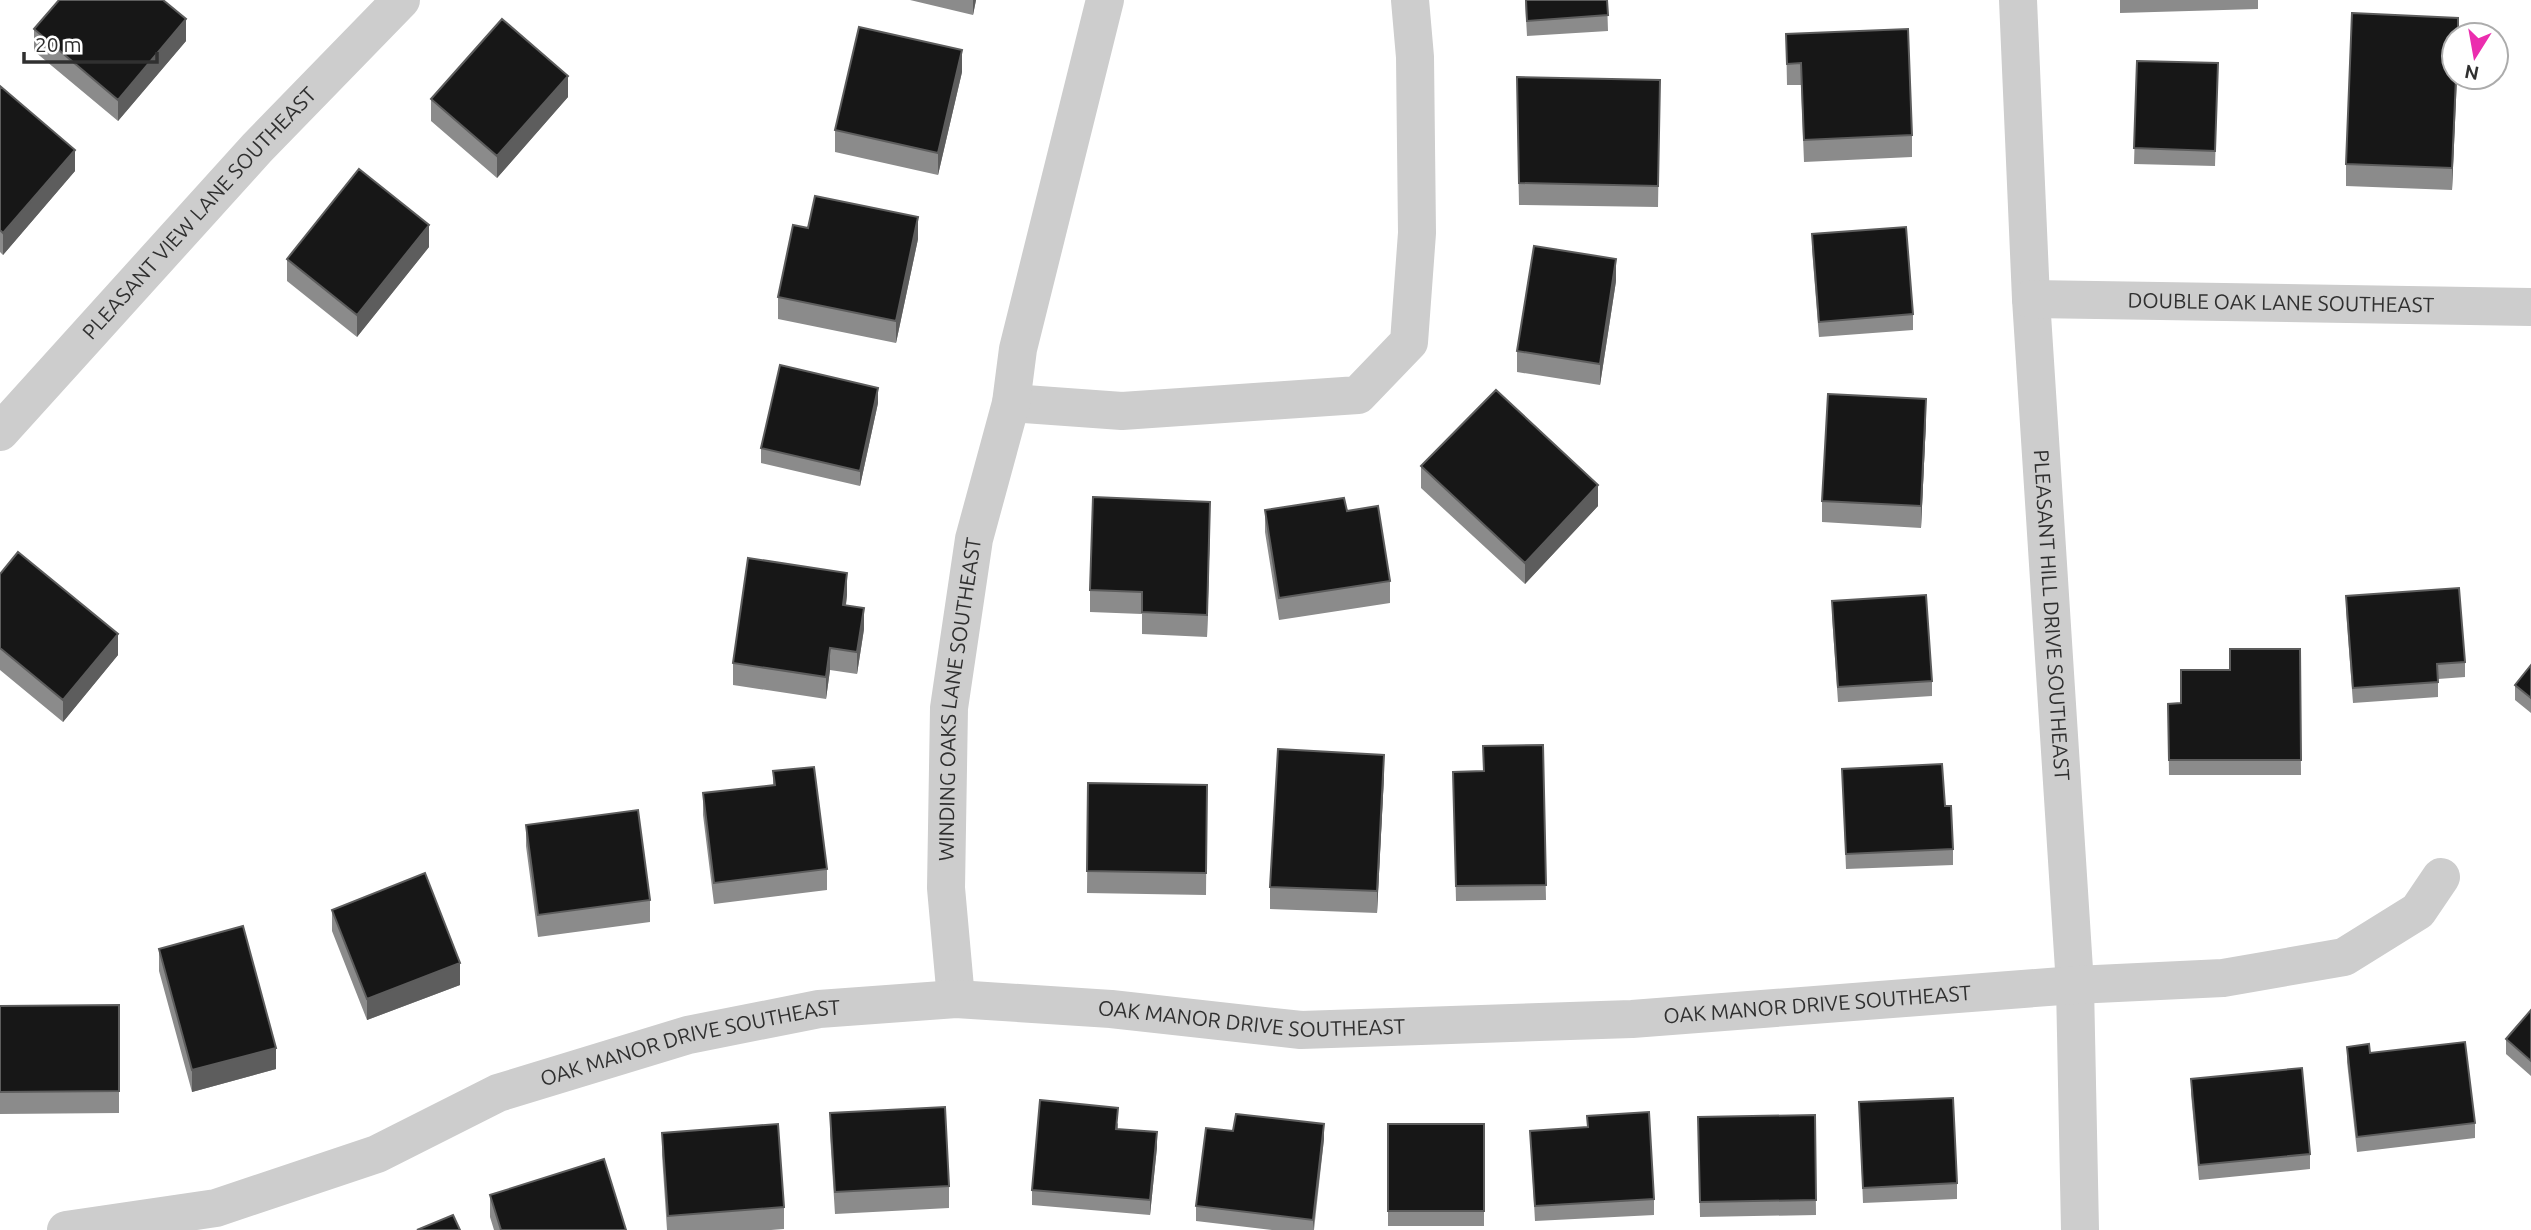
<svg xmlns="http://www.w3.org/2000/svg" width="2531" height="1230" font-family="Ubuntu,sans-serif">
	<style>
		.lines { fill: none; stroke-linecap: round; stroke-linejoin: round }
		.minor { stroke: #cdcdcd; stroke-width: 38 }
		.wall { fill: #8b8b8b }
		.shaded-wall { fill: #5d5d5d }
		.building { fill: #171717; stroke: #5d5d5d; stroke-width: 2 }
		.labels { text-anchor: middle; stroke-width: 7; stroke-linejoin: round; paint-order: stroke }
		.street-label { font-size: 21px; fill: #303030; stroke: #fff }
	</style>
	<rect width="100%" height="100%" fill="#fff"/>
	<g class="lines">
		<g class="minor">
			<path id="s1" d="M2018 0 2031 299 2075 985 2080 1230"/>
			<path id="s2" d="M2031 299 2531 307"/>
			<path d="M1011 403 1122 411 1358 395 1409 342 1417 233 1415 57 1410 0"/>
			<path id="s3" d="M0 432 257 148 401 0"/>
			<path id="s4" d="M956 999 946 888 949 708 974 539 1011 403 1018 349 1105 0"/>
			<path id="s5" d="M66 1230 216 1208 377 1154 498 1093 688 1035 819 1009 956 999 1111 1009 1301 1030 1632 1019 2075 985 2223 978 2344 957 2418 911 2441 877"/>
		</g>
	</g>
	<path class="wall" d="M910 0H976L973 15Z
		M1525 0H1607L1608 31 1527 36Z
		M2120 0H2258V9L2120 13Z
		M34 29 186 41 118 121 34 51Z
		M1786 34 1912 135V157L1804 162 1801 85H1787Z
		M2458 35 2452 190 2346 186V164Z
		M2137 61 2218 63 2215 166 2134 164Z
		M962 72 938 175 835 152V130Z
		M1660 80 1658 207 1519 205 1517 99Z
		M0 86 75 171 3 255 0 252Z
		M568 97 497 178 431 121V99Z
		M808 228 918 239 896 343 778 319V297Z
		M1812 234 1913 314V330L1819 337 1812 249Z
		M429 247 357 337 287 281V259Z
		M1616 281 1600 385 1517 372V351Z
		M878 403 860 486 761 463V448Z
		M1926 421 1921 528 1822 522V501Z
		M1421 466 1598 506 1525 584 1421 488Z
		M1265 510 1347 511 1390 581V603L1279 620 1265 532Z
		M1210 523 1207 637 1142 634V614L1090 612V590Z
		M0 574 118 655 63 722 0 670Z
		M847 595 846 605 864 629 857 674 830 670 826 699 733 685V663Z
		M2346 596 2465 662V677L2438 679V697L2353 703 2346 611Z
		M1832 601 1932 681V696L1838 702 1832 616Z
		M2300 649 2301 775H2169L2168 704 2181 703 2230 670Z
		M2531 665V713L2515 700V685Z
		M1543 745 1546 900 1456 901 1453 772 1483 771Z
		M1842 769 1945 806 1953 849V865L1846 869Z
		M773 771 827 869V890L714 904 703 815V793L773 785Z
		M1384 776 1377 913 1270 909V887Z
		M1088 783 1207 785 1206 895 1087 893Z
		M526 825 650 900V922L538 937 526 846Z
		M332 910 460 985 367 1020 332 931Z
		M159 949 276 1069 192 1092 159 971Z
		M119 1005V1113L0 1114V1006Z
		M2531 1010V1076L2506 1054V1039Z
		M2347 1047 2370 1053 2475 1123V1138L2357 1152 2347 1062Z
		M2191 1079 2310 1154V1169L2199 1180 2191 1094Z
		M1859 1102 1957 1183V1199L1863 1203Z
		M830 1113 949 1186V1208L835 1214 830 1135Z
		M1815 1115 1816 1215 1700 1217 1698 1117Z
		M1587 1116 1654 1199V1215L1535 1221 1530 1131 1587 1127Z
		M1118 1123V1129L1157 1147 1150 1215 1032 1205V1190Z
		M1388 1124H1484V1226H1388Z
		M662 1133 784 1207V1229L771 1230H667L662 1155Z
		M1324 1139 1314 1230H1272L1196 1221V1206Z
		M490 1195 626 1230H494L490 1217Z"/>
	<path class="shaded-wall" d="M973 0H976L973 15Z
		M186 19V41L118 121V100Z
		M962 50V72L938 175V153Z
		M568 76V97L497 178V156Z
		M2456 77H2457L2452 190V168Z
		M75 150V171L3 255V233Z
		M918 217V239L896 343V321Z
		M429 225V247L357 337V315Z
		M1616 259V281L1600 385V364Z
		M878 388V403L860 486V471Z
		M1926 399V421L1921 528V506Z
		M1598 485V506L1525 584V563Z
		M1210 502V523L1207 637V615Z
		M847 573V595L843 626V605Z
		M864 608V629L857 674V652Z
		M118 634V655L63 722V700Z
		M830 648V670L826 699V677Z
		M1384 755V776L1377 913V891Z
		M460 963V985L367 1020V999Z
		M276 1048V1069L192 1092V1070Z
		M1324 1124V1139L1313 1230V1220Z
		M1157 1132V1147L1150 1215V1200Z"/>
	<path class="building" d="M59 0H163L186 19 118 100 34 29Z
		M1526 0H1607L1608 15 1527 21Z
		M2352 13 2458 18V35H2454V77H2456L2452 168 2346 164Z
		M502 19 568 76 497 156 431 99Z
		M859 27 962 50 938 153 835 130Z
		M1908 29 1912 135 1804 140 1801 63 1787 64 1786 34Z
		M2137 61 2218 63 2215 151 2134 148Z
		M1517 77 1660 80 1658 186 1519 183Z
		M0 86 75 150 3 233 0 230Z
		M359 169 429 225 357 315 287 259Z
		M815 196 918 217 896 321 778 297 793 225 808 228Z
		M1906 227 1913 314 1819 322 1812 234Z
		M1534 246 1616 259 1600 364 1517 351Z
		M780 365 878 388 860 471 761 448Z
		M1496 390 1598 485 1525 563 1421 466Z
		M1828 394 1926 399 1921 506 1822 501Z
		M1093 497 1210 502 1207 615 1142 612V592L1090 590Z
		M1344 498 1347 511 1378 506 1390 581 1279 598 1265 510Z
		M18 552 118 634 63 700 0 648V574Z
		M748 558 847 573 843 605 864 608 857 652 830 648 826 677 733 663Z
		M2459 588 2465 662 2437 664 2438 682 2353 688 2346 596Z
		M1926 595 1932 681 1838 687 1832 601Z
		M2230 649H2300L2301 760H2169L2168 704 2181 703V670H2230Z
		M2531 665V698L2515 685Z
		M1543 745 1546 885 1456 886 1453 772 1484 771 1483 746Z
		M1278 749 1384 755 1377 891 1270 887Z
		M1942 764 1945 806H1951L1953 849 1846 854 1842 769Z
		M814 767 827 869 714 883 703 793 775 785 773 771Z
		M1088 783 1207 785 1206 873 1087 871Z
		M638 810 650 900 538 915 526 825Z
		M425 873 460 963 367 999 332 910Z
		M243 926 276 1048 192 1070 159 949Z
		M119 1005V1091L0 1092V1006Z
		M2531 1010V1061L2506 1039Z
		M2465 1042 2475 1123 2357 1137 2347 1047 2369 1044 2370 1053Z
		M2302 1068 2310 1154 2199 1165 2191 1079Z
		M1953 1098 1957 1183 1863 1188 1859 1102Z
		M1040 1100 1118 1108 1116 1129 1157 1132 1150 1200 1032 1190Z
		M945 1107 949 1186 835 1192 830 1113Z
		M1649 1112 1654 1199 1535 1206 1530 1131 1588 1127 1587 1116Z
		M1236 1114 1324 1124 1313 1220 1196 1206 1206 1128 1233 1131Z
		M1815 1115 1816 1200 1700 1202 1698 1117Z
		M778 1124 784 1207 668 1216 662 1133Z
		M1388 1124H1484V1211H1388Z
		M604 1159 626 1230H501L490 1195Z
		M453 1215 460 1230H417Z"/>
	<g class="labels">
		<g class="street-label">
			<text dy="7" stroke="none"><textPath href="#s3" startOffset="296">PLEASANT VIEW LANE SOUTHEAST</textPath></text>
			<text dy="7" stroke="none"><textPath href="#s2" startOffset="250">DOUBLE OAK LANE SOUTHEAST</textPath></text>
			<text dy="7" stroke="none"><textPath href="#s1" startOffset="616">PLEASANT HILL DRIVE SOUTHEAST</textPath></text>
			<text dy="7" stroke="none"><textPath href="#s4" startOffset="301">WINDING OAKS LANE SOUTHEAST</textPath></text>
			<text dy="7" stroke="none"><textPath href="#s5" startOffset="1790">OAK MANOR DRIVE SOUTHEAST</textPath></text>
			<text dy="7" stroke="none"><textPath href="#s5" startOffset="1223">OAK MANOR DRIVE SOUTHEAST</textPath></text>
			<text dy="7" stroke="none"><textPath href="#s5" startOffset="656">OAK MANOR DRIVE SOUTHEAST</textPath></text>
		</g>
	</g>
	<g transform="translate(2475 56) rotate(191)"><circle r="33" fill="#ffffff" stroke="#acacac" stroke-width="2"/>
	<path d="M0-5L12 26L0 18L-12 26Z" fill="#eb2dae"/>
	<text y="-10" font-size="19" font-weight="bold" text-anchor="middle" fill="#303030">N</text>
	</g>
	<path d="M24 52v10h133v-10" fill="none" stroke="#303030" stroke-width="3.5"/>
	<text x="35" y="52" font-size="21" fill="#303030" stroke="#ffffff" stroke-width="5" paint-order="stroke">20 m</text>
</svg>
